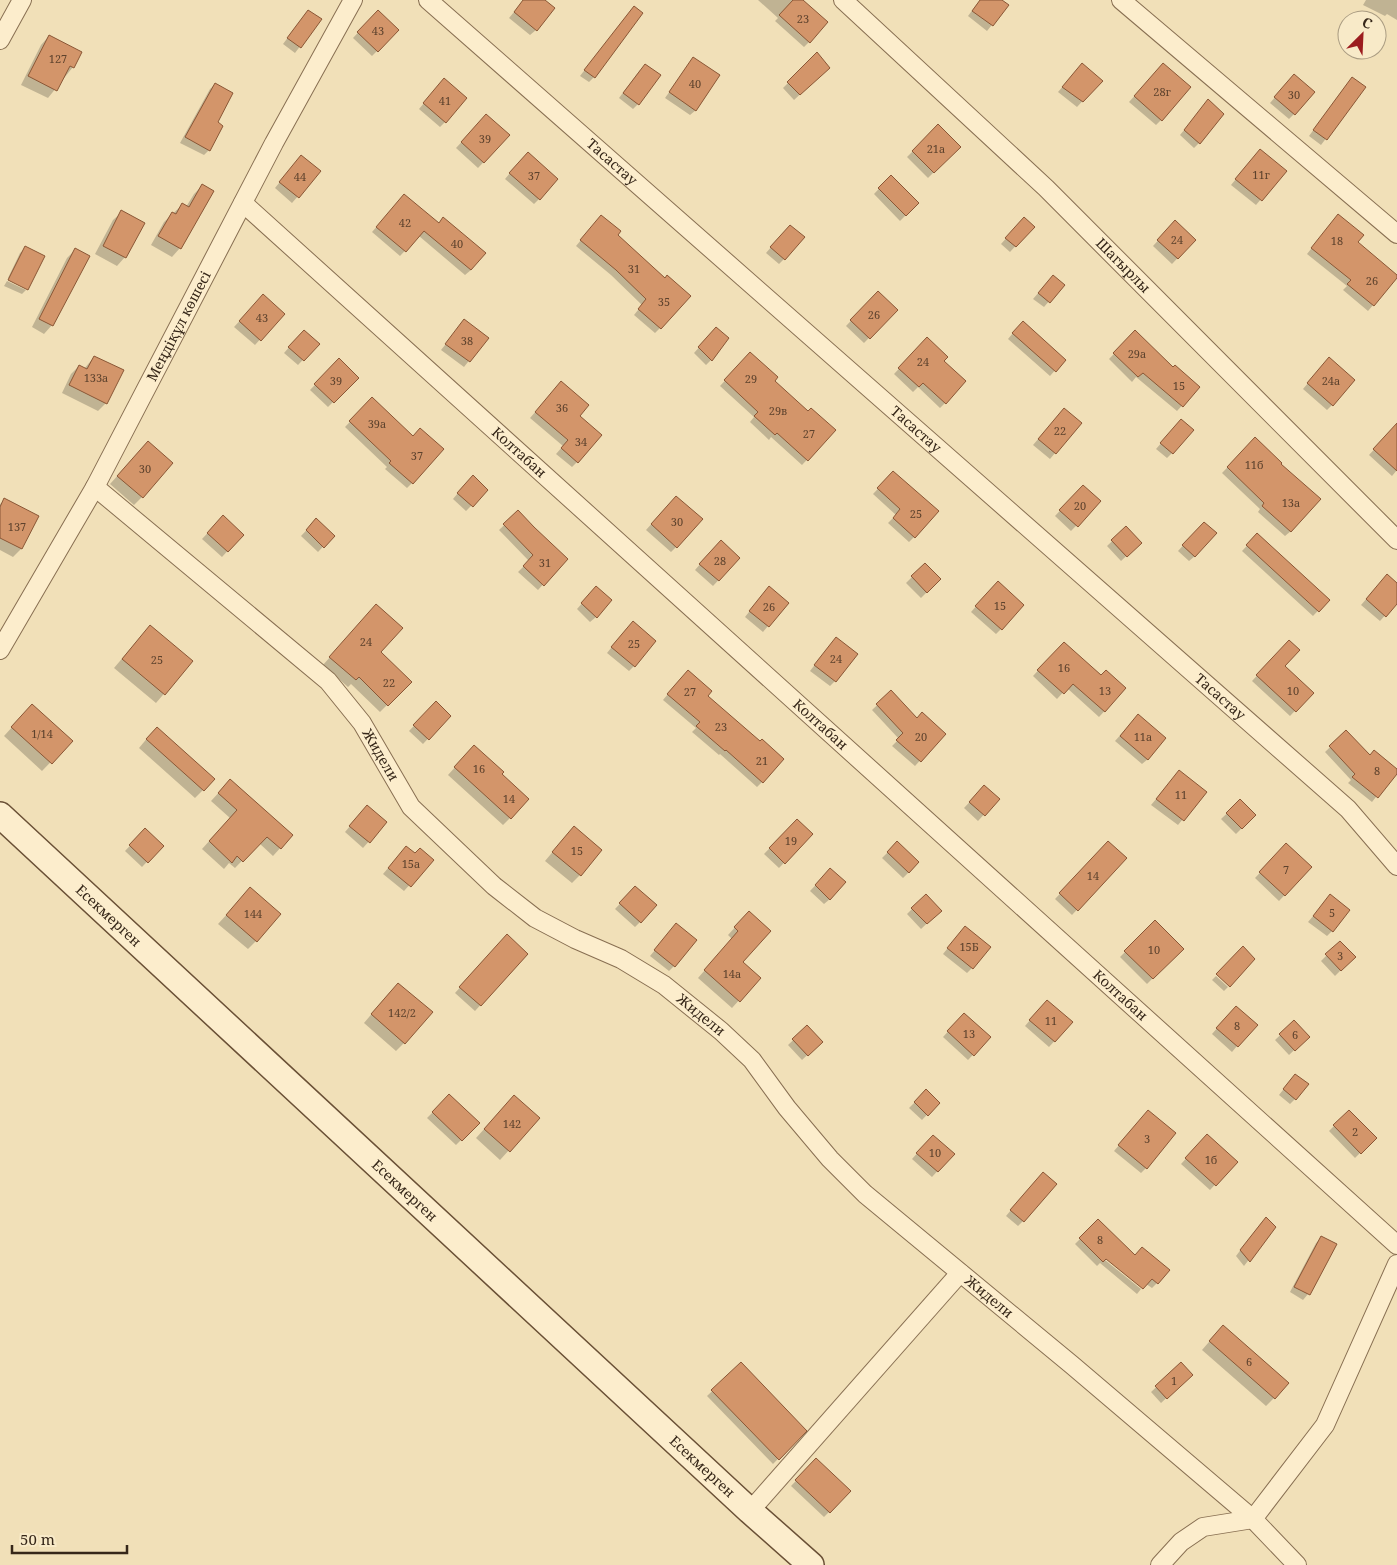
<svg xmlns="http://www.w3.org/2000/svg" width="1397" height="1565" font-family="'Noto Serif',serif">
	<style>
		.shadow { fill: #0003 }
		.building { fill: #d3956a; stroke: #8a5736 }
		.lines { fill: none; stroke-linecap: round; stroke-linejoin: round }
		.street-casing { stroke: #886f52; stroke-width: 20 }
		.secondary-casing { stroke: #6a5036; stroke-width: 28 }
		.street { stroke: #fcedcc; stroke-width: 18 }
		.secondary { stroke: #fcedcc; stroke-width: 25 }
		.labels { text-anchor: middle; stroke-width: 4; stroke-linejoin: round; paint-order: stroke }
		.number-label { font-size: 11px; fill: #5d422d }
		.street-label { font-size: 14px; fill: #362719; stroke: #f8eac8 }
	</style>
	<rect width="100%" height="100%" fill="#f1e0b8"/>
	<path class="shadow" d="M524 0H543L536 30 530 35 509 18Z
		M758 0H802L809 42 804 47 775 21 778 18Z
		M980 0H999L1007 6 987 31 968 16Z
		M1366 0H1397V20L1387 14 1385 16 1363 5Z
		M308 11 320 20 295 53 283 44Z
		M378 11 398 30 372 56 353 38Z
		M629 13 594 77 589 82 580 76Z
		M49 36 73 67 48 98 21 85 41 45Z
		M817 54 823 73 794 100 783 88Z
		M693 59 696 110 690 115 665 98Z
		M640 70 638 104 633 109 619 98Z
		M1077 70 1101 81 1077 107 1058 92Z
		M1158 70 1161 120 1156 125 1129 102Z
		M1289 81 1294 114 1289 119 1270 103Z
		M215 84 216 123 209 150 204 155 180 143 210 89Z
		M1347 84 1364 88 1321 145 1309 136Z
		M439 85 445 122 440 127 419 109Z
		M1208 101 1199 143 1194 148 1180 135Z
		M481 121 508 136 478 168 456 148Z
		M938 126 959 147 928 178 907 157Z
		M1255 156 1285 171 1256 205 1231 185Z
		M522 159 539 199 534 204 505 179Z
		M296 162 319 172 292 203 275 188Z
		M891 176 918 203 900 221 874 194Z
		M202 186 180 248 172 257 151 245 164 222 182 205 186 207 194 194Z
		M399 201 471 270 465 275 419 236 400 256 372 232Z
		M122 212 125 257 117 266 95 254 113 220Z
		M1333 221 1397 277 1368 311 1343 290 1347 286 1307 254Z
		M596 222 617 235 660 328 655 333 634 315 642 305 611 275 576 246Z
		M1175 222 1195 240 1172 264 1153 246Z
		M1019 224 1033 227 1010 252 1001 244Z
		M784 232V259L779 264 766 253Z
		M26 248 27 288 8 278 20 253Z
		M75 250 52 325 44 334 32 327 67 258Z
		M1053 276 1063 285 1044 307 1033 299Z
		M7 281 26 290 22 294 4 286Z
		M878 292 896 310 864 343 846 326Z
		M258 301 283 314 255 345 234 327Z
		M464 321 487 338 464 367 441 350Z
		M1017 328 1064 360 1050 376 1008 339Z
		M1135 332 1173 368 1199 387 1177 411 1136 377 1132 382 1109 359Z
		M711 334V360L706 365 694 353Z
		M299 336 318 344 298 365 284 353Z
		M927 339 942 361 945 403 940 408 918 387 913 392 894 374Z
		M94 357 106 403 98 411 62 393 71 374 79 366 84 369Z
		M745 359 808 412 834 431 802 465 771 437 769 440 750 422 754 417 720 386Z
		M339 360 357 378 328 407 310 390Z
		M1324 364 1332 405 1327 410 1303 389Z
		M556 388 578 416 577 462 572 467 556 454 563 446 530 418Z
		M372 399 412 483 407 488 385 469 387 467 345 427Z
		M1059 415 1080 423 1050 459 1033 445Z
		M1176 426 1172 453 1167 458 1156 449Z
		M1397 427V470L1392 476 1369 455 1391 431Z
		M1255 439 1291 531 1285 536 1258 512 1260 509 1222 473Z
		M140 451 142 497 134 505 110 484Z
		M893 473 914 537 909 542 888 523 896 515 873 494Z
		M467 482 487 490 466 511 453 499Z
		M1083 486 1100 501 1071 531 1055 516Z
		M5 500 38 516 21 549 13 557 0 550V504Z
		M671 502 676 547 671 552 646 530Z
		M518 512 566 559 538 590 518 572 529 561 499 530Z
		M316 520 333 536 318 552 301 536Z
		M218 522 242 535 222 557 202 539Z
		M1126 528 1140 543 1121 561 1107 546Z
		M1199 528 1195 556 1189 561 1178 551Z
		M1257 535 1328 600 1313 616 1242 551Z
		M715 547 739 558 713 586 695 570Z
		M925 564 940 579 921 598 906 583Z
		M1382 581 1397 584V602L1380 621 1361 605Z
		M992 588 1001 629 996 634 971 612Z
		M591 593 596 617 590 622 577 609Z
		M764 593 787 603 763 632 745 617Z
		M369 613 380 652 410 682 380 712 351 684 348 687 323 665Z
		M627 628 634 666 629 671 607 653Z
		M142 635 192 661 156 703 114 668Z
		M1289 641 1283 666 1312 693 1290 716 1252 681Z
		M831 644 835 681 830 686 810 671Z
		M1058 649 1101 677 1125 689 1099 717 1067 688 1057 699 1033 676Z
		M682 677 706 696 762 782 757 787 720 754 719 755 692 732 696 728 663 700Z
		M891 692 917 719 944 734 915 766 892 746 899 739 872 710Z
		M436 703 449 716 423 744 409 731Z
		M24 714 71 741 42 771 4 736Z
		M1133 721 1148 759 1142 764 1115 741Z
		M1346 732 1369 757 1397 770 1372 802 1348 783 1351 780 1325 752Z
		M149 736 203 790 195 798 139 748Z
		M467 754 500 774 510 818 503 825 448 775Z
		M1179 772 1205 792 1178 825 1151 805Z
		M223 788 292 835 273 856 259 843 235 868 229 863 224 869 202 849 230 818 211 801Z
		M979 792 998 799 978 821 964 808Z
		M1240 801 1255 815 1236 834 1221 819Z
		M362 812 386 822 363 848 345 832Z
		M797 820 812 834 779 868 764 854Z
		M145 830 162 846 142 867 125 851Z
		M566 836 580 875 572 883 545 861Z
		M897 843 918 863 903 878 882 858Z
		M1108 843 1125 858 1072 915 1055 899Z
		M1286 845 1311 867 1279 901 1255 878Z
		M401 853 432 860 404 891 383 874Z
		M825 875 830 899 824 904 810 891Z
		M250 889 256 941 248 949 218 924Z
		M630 893 640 922 635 927 615 909Z
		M926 895 940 911 921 929 907 914Z
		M1330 896 1332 931 1327 936 1308 922Z
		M749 912 741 962 759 978 732 1008 698 978 732 939 728 935Z
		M1155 922 1182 949 1147 984 1120 957Z
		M676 925 674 966 669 971 650 956Z
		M960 933 972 968 967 973 943 954Z
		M502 941 527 954 475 1011 455 993Z
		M1340 942 1354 957 1335 976 1321 961Z
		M1216 976 1228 987 1224 991 1212 980Z
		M390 992 404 1043 396 1051 364 1023Z
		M1042 1006 1072 1022 1049 1047 1025 1026Z
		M1231 1012 1237 1046 1232 1052 1212 1034Z
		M964 1014 989 1038 968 1060 943 1037Z
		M1294 1022 1308 1037 1289 1055 1275 1040Z
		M807 1027 821 1042 802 1060 788 1045Z
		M1290 1081 1295 1099 1290 1104 1279 1095Z
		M926 1091 938 1103 922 1120 909 1108Z
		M449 1096 478 1123 456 1145 427 1118Z
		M506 1105 538 1118 500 1160 476 1138Z
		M1349 1111 1375 1138 1355 1158 1329 1131Z
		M1143 1117 1146 1168 1141 1173 1114 1151Z
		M928 1141 953 1154 932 1177 912 1159Z
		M1202 1141 1236 1162 1210 1190 1181 1164Z
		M1037 1179 1023 1221 1018 1226 1006 1216Z
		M1098 1221 1157 1283 1152 1288 1102 1254 1100 1256 1141 1289 1137 1294 1100 1263 1097 1266 1075 1244Z
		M1261 1223 1274 1227 1244 1266 1236 1256Z
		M1321 1238 1335 1245 1308 1294 1303 1300 1290 1292 1316 1243Z
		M1215 1335 1274 1398 1266 1406 1202 1350Z
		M741 1364 805 1431 773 1464 707 1396Z
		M1181 1364 1191 1375 1161 1403 1151 1392Z
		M816 1460 850 1491 824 1517 791 1486Z"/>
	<path class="building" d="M523 0H545L555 8 537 31 514 12Z
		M793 0H803L828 22 810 43 779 15Z
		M980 0H1002L1009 5 993 26 972 11Z
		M634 6 643 13 595 78 584 70Z
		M308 10 322 19 301 48 287 38Z
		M378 10 399 30 378 52 357 32Z
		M49 35 82 52 74 68 70 66 57 91 28 76Z
		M817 52 830 68 800 95 787 82Z
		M693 57 720 75 696 111 669 92Z
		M1082 63 1103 81 1083 102 1062 87Z
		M1163 63 1191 87 1162 121 1134 96Z
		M645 64 661 75 639 105 623 93Z
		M1294 74 1315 92 1295 115 1274 97Z
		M1352 77 1366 87 1327 140 1313 130Z
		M444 78 467 98 446 123 423 103Z
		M215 83 233 93 218 122 223 126 210 151 185 137Z
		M1208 99 1224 114 1200 144 1184 130Z
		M486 114 510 135 484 163 461 142Z
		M938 124 961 147 934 173 912 151Z
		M1260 149 1287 171 1262 201 1235 179Z
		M528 152 558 179 540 200 509 173Z
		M301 155 321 171 299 198 279 182Z
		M891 175 919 203 906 216 878 188Z
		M202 184 214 191 181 249 158 236 172 212 176 214 182 203 189 207Z
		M404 194 439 223 443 217 486 253 471 270 424 231 406 252 376 227Z
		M121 210 145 223 126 258 103 246Z
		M1338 214 1364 235 1358 242 1397 275V278L1374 306 1347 284 1351 280 1311 248Z
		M601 215 621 231 618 235 665 278 667 275 691 296 661 329 638 309 646 299 616 270 580 240Z
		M1024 217 1035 227 1016 247 1005 238Z
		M1175 220 1196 240 1178 259 1157 240Z
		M790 225 805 237 785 260 770 247Z
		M25 246 45 256 28 290 8 280Z
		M75 248 90 256 53 326 39 319Z
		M1053 275 1065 285 1050 303 1038 293Z
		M878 291 898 310 870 339 850 320Z
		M263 294 285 314 261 341 239 321Z
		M464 319 489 338 470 362 445 344Z
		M1023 321 1066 360 1056 372 1012 333Z
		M716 327 729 338 712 361 698 347Z
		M304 330 320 344 304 361 288 347Z
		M1135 330 1173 367 1175 365 1200 387 1183 407 1143 373 1138 377 1113 353Z
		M927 337 948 357 944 361 966 381 946 404 923 383 919 387 898 368Z
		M750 352 778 377 775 381 808 411 811 408 836 430 808 461 777 433 775 435 754 416 758 412 724 380Z
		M94 356 124 370 107 404 69 385 79 365 87 369Z
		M1329 357 1355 380 1333 406 1307 383Z
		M339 358 359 378 334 403 314 384Z
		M561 381 589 405 580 416 602 435 578 463 561 448 568 440 535 412Z
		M372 397 413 436 420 428 444 449 413 484 389 463 391 461 349 421Z
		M1064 408 1082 423 1056 454 1038 439Z
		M1181 419 1194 430 1173 454 1160 443Z
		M1397 423V471L1373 449Z
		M1255 437 1282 463 1281 464 1321 499 1291 532 1262 506 1264 503 1227 467Z
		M148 441 173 463 143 498 117 476Z
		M893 471 939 511 915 538 893 518 900 509 877 488Z
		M473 475 488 490 473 507 457 493Z
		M1083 485 1101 501 1078 527 1059 510Z
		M676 496 703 519 677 548 651 524Z
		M4 498 39 516 22 549 0 538V507Z
		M518 510 534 527 568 559 544 586 523 566 533 555 503 524Z
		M223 515 244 535 228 552 207 533Z
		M316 518 335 536 324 548 306 530Z
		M1204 522 1217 533 1195 557 1182 545Z
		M1126 526 1142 543 1127 557 1111 540Z
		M1257 533 1330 600 1319 612 1246 545Z
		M721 540 740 558 719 581 699 564Z
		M925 563 941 579 927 593 911 576Z
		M1387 574 1397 583V604L1386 617 1366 599Z
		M998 581 1024 605 1002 630 975 606Z
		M596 586 612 600 597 618 581 603Z
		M769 586 789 603 769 627 749 611Z
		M376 604 403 628 381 652 412 682 388 706 359 677 356 680 329 657Z
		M633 621 656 641 635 667 611 647Z
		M150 625 193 661 165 695 122 659Z
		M836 637 858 654 836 682 814 665Z
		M1289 640 1300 650 1285 666 1314 693 1296 712 1256 675Z
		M1064 642 1101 675 1106 670 1126 688 1105 712 1073 684 1064 694 1037 670Z
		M688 670 712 691 708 696 760 741 762 739 784 759 763 783 726 750 725 751 696 726 700 722 667 694Z
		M891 690 917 718 922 712 946 734 921 762 896 740 903 733 876 704Z
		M436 701 451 716 429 740 413 725Z
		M32 704 73 741 52 764 11 727Z
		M1138 714 1166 738 1148 760 1120 736Z
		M157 727 215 779 204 791 146 739Z
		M1346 730 1370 755 1374 750 1397 769V774L1378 798 1352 777 1355 774 1329 746Z
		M474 745 504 772 502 774 529 799 511 819 454 767Z
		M1179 770 1207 792 1184 821 1156 799Z
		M230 779 293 835 281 849 267 837 243 862 237 856 232 863 209 841 237 810 218 793Z
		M984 785 1000 799 985 816 969 802Z
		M1240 799 1256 815 1242 829 1226 813Z
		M367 805 387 822 370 843 349 826Z
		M797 819 813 834 785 864 769 848Z
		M574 826 602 850 581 876 552 852Z
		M145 828 164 846 148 863 129 845Z
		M897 841 919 862 909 873 887 852Z
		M1108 841 1127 858 1078 911 1059 893Z
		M1286 843 1312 867 1285 896 1259 872Z
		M406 846 415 853 420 848 434 860 411 887 388 868Z
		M830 868 846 882 830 900 815 885Z
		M635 886 657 905 641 923 619 903Z
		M250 887 281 914 257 942 226 915Z
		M926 894 942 911 927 924 911 908Z
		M1330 894 1350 910 1333 932 1313 916Z
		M749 911 771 931 743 962 761 978 740 1002 704 970 738 931 734 927Z
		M1155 920 1184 949 1153 979 1124 951Z
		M676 923 697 940 675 967 654 950Z
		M965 926 991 947 973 969 947 948Z
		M507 934 528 954 481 1006 459 987Z
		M1340 941 1356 957 1341 971 1325 954Z
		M1243 946 1255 959 1230 987 1216 974Z
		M398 983 433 1012 405 1044 371 1014Z
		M1047 1000 1073 1022 1055 1042 1029 1020Z
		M1236 1006 1258 1025 1238 1047 1216 1028Z
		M964 1013 991 1037 974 1056 947 1031Z
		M1294 1020 1310 1037 1295 1051 1279 1034Z
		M807 1025 823 1042 808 1056 792 1039Z
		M1295 1074 1309 1084 1296 1100 1283 1089Z
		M926 1089 940 1103 928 1116 914 1102Z
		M449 1094 480 1123 462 1141 432 1112Z
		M514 1095 540 1118 510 1152 484 1129Z
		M1148 1110 1176 1133 1147 1169 1118 1145Z
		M1349 1110 1377 1138 1361 1154 1333 1125Z
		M1207 1134 1238 1162 1216 1186 1185 1158Z
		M933 1135 955 1154 938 1172 916 1153Z
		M1043 1172 1057 1184 1024 1222 1010 1210Z
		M1266 1217 1276 1227 1250 1262 1240 1250Z
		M1098 1219 1135 1255 1142 1247 1170 1270 1158 1284 1152 1279 1143 1289 1106 1259 1103 1262 1079 1238Z
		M1321 1236 1337 1244 1310 1295 1294 1287Z
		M1223 1325 1289 1383 1275 1399 1209 1341Z
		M741 1362 807 1431 779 1460 711 1390Z
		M1181 1362 1193 1375 1167 1399 1155 1386Z
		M816 1458 851 1491 830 1513 795 1480Z"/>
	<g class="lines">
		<g class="street-casing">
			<g id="street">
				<path id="s1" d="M428 0 1348 809 1397 866"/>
				<path id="s2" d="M843 0 1046 188 1397 540"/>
				<path d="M1121 0 1397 234"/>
				<path d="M0 40 22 0"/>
				<path id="s3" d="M243 203 1397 1245"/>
				<path id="s4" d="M95 487 328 681 362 723 411 807 494 886 535 918 575 939 621 959 664 985 721 1031 752 1060 787 1108 830 1159 865 1194 1072 1365 1253 1519 1297 1565"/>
				<path id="s5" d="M0 650 95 487 274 143 353 0"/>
				<path d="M750 1511 960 1273"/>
				<path d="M1160 1565 1181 1542 1203 1527 1253 1519 1325 1425 1397 1264"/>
			</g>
		</g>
		<g class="secondary-casing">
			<g id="secondary">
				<path id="s6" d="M0 815 750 1511 811 1565"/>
			</g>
		</g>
		<use href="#street" class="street"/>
		<use href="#secondary" class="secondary"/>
	</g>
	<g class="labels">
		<g class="number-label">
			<text x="803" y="23">23</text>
			<text x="378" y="35">43</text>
			<text x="58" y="63">127</text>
			<text x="695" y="88">40</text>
			<text x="1162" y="96">28г</text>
			<text x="1294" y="99">30</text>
			<text x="445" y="105">41</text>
			<text x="485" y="143">39</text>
			<text x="936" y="153">21а</text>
			<text x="1261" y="179">11г</text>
			<text x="534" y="180">37</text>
			<text x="300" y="181">44</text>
			<text x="405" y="227">42</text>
			<text x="1177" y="244">24</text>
			<text x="1337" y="245">18</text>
			<text x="457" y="248">40</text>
			<text x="634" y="273">31</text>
			<text x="1372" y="285">26</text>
			<text x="664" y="306">35</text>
			<text x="874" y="319">26</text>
			<text x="262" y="322">43</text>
			<text x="467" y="345">38</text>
			<text x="1137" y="358">29а</text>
			<text x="923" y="366">24</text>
			<text x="96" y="382">133а</text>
			<text x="751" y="383">29</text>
			<text x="336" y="385">39</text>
			<text x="1331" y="385">24а</text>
			<text x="1179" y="390">15</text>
			<text x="562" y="412">36</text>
			<text x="778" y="415">29в</text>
			<text x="377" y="428">39а</text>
			<text x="1060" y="435">22</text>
			<text x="809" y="438">27</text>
			<text x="581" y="446">34</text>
			<text x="417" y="460">37</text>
			<text x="1254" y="469">11б</text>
			<text x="145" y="473">30</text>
			<text x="1291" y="507">13а</text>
			<text x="1080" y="510">20</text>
			<text x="916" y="518">25</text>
			<text x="677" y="526">30</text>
			<text x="17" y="531">137</text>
			<text x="720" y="565">28</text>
			<text x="545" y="567">31</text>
			<text x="1000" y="610">15</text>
			<text x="769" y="611">26</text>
			<text x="366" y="646">24</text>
			<text x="634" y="648">25</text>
			<text x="836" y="663">24</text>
			<text x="157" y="664">25</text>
			<text x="1064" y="672">16</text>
			<text x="389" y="687">22</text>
			<text x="1105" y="695">13</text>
			<text x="1293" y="695">10</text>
			<text x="690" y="696">27</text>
			<text x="721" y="731">23</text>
			<text x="42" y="738">1/14</text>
			<text x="921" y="741">20</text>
			<text x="1143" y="741">11а</text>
			<text x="762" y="765">21</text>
			<text x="479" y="773">16</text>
			<text x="1377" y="775">8</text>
			<text x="1181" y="799">11</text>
			<text x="509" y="803">14</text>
			<text x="791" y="845">19</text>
			<text x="577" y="855">15</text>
			<text x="411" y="868">15а</text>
			<text x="1286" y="874">7</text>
			<text x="1093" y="880">14</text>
			<text x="1332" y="917">5</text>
			<text x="253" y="918">144</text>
			<text x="969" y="951">15Б</text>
			<text x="1154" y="954">10</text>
			<text x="1340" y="960">3</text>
			<text x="732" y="978">14а</text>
			<text x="402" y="1017">142/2</text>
			<text x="1051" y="1025">11</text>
			<text x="1237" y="1030">8</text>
			<text x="969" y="1038">13</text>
			<text x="1295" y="1039">6</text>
			<text x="512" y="1128">142</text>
			<text x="1355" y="1136">2</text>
			<text x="1147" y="1143">3</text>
			<text x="935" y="1157">10</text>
			<text x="1211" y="1164">1б</text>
			<text x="1100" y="1244">8</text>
			<text x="1249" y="1366">6</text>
			<text x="1174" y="1385">1</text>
		</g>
		<g class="street-label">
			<text dy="5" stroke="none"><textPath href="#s1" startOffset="245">Тасастау</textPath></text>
			<text dy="5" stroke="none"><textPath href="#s2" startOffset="386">Шагырлы</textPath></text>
			<text dy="5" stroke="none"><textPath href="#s5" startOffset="370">Меңдіқұл көшесі</textPath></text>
			<text dy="5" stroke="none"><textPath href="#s1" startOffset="650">Тасастау</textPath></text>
			<text dy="5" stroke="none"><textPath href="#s3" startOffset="372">Колтабан</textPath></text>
			<text dy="5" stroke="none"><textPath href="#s1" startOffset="1055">Тасастау</textPath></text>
			<text dy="5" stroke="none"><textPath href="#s3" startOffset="778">Колтабан</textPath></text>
			<text dy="5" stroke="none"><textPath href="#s4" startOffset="394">Жидели</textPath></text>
			<text dy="5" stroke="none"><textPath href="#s6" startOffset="148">Eсекмерген</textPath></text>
			<text dy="5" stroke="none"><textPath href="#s3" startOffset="1182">Колтабан</textPath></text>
			<text dy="5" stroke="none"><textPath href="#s4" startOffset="814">Жидели</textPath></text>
			<text dy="5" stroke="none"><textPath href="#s6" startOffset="552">Eсекмерген</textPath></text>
			<text dy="5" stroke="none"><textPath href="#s4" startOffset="1219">Жидели</textPath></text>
			<text dy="5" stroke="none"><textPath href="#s6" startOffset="958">Eсекмерген</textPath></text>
		</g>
	</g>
	<g transform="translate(1362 35) rotate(24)"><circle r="24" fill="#f8eac8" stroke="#aa9c82"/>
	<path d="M0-4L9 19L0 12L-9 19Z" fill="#9c1d1f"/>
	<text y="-8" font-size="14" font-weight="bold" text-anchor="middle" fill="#362719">С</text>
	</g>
	<path d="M12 1545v8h115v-8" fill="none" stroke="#362719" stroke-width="2.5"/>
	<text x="20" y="1545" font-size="15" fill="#362719" stroke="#f8eac8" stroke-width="4" paint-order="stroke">50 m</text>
</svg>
